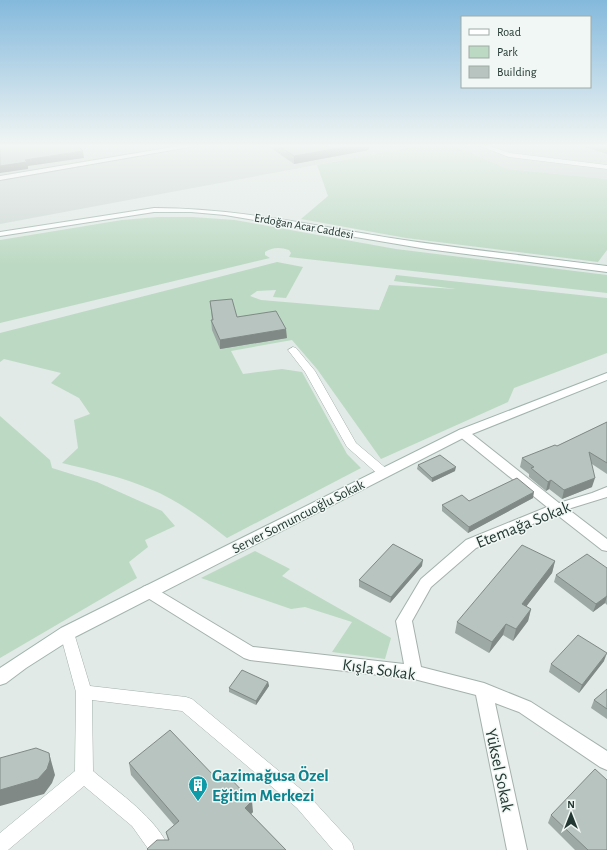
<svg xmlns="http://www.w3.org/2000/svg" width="607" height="850" font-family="'Alegreya Sans',sans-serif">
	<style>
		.built { fill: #cfd9d5 }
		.green { fill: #bcd9c3 }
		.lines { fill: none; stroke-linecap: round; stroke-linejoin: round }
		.lane-casing { stroke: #a4b1ac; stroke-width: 1 }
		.street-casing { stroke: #a4b1ac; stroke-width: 2 }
		.secondary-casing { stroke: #a1b4ad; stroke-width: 2 }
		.lane { fill: #fff; fill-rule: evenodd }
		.street { fill: #fff; fill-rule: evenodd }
		.secondary { fill: #fff; fill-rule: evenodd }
		.wall { fill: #9da9a4 }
		.shaded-wall { fill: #808986 }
		.building { fill: #b7c4bf; stroke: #808986 }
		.labels { text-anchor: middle; stroke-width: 3; stroke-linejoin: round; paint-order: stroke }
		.far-street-label { font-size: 12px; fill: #233832; stroke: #f1f7f4 }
		.street-label { font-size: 14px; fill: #233832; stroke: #f1f7f4 }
		.near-street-label { font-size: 17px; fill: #233832; stroke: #f1f7f4 }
		.near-culture-label { font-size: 17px; font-weight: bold; fill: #0d838f; stroke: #f1f7f4; text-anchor: start }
	</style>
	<rect width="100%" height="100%" fill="#e1eae6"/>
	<path class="built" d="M0 146H418L0 224Z
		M454 146H607V179L508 169Z"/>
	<path class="green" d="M418 146H454L508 169 607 179V250L598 262 406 238 301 219 328 196 317 165Z
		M158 217H192L235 220 396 249 607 275V293L289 257 291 253 289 250C281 247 272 247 265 252V255L270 258 0 323V240L122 220Z
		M277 262 303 267 286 298 273 297 276 290 257 291 250 296 261 300 379 310 389 285 456 289 394 281 396 275 607 298V353L514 388 508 402 381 459 317 369 292 340 231 351 243 374 282 369 302 372 347 454 361 468 227 538C204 520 178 500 150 489 122 477 91 470 62 463L78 448 74 420 90 414 79 398 51 383 61 373 4 359 0 362V333Z
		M0 416 50 460 52 468 97 482 162 511 175 526 145 540 148 547 129 562 137 578 0 658Z
		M255 551 290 569 282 576 391 638 385 659 332 652 352 622 305 607 291 609 201 578Z"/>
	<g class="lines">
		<g class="lane-casing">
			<path id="lane" d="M480 146H489L510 153 607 165V169L509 157Z
				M293 347 296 348 315 371 356 443 388 470 390 473 388 476H380L347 447 305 372 288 350Z
				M67 627 72 629 74 633 90 686 186 697 192 699 309 796 352 843 354 850H333L297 808 182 711 92 700 93 771C119 793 157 818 170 850H149L132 826 84 786 8 850H0V833L75 771 76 692 60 633 62 629Z"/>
		</g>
		<g class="street-casing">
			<path id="street" d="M179 146H195L0 180V176Z
				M463 429 467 430 559 503 592 493 607 487V497L568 509 607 539V551L602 550 556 514 476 548 431 587 412 621 421 667 484 683 531 702 607 751V770L600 767 519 712 495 703 527 850H507L476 695 414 679 250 660 244 658 143 595 140 591 143 587 148 585 153 587 253 647 404 664 396 621 421 579 466 540 547 507 459 436 457 433 459 430Z"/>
		</g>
		<g class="secondary-casing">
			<path id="secondary" d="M154 208C234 208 312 225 391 238 463 249 535 257 607 266V272L427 249 225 215 191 212H154L0 236V232Z
				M607 373V380L467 436 73 638 26 668 6 683 0 685V668L61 628 459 430Z"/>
		</g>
		<use href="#lane" class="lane"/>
		<use href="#street" class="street"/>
		<use href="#secondary" class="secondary"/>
	</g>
	<path class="wall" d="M268 146H369V150L294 164Z
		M582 146H607V154Z
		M210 301 237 317 287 338 220 349 212 330 211 320H212L211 310Z
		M607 422V474L592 464V487L562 499 549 489 546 491 529 477V474L520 467 522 458 557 446Z
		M418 465 455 471 432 482 417 469Z
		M533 498 468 533 442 511V505L469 501Z
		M555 561 552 573 526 606 531 609 528 621 513 641 503 635 489 653 455 633 457 622Z
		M422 566 390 603 359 587V580Z
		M607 568V605L605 603 593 612 554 582 556 575Z
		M604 661 579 693 549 672 551 664Z
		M268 682 269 686 256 705 229 692V688Z
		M607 689V719L591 708 594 700Z
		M129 763 217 779 253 812 251 814 286 850H148L147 849 168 840 166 832 174 825 131 775Z
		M551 815 607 850H575L548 823Z"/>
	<path class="shaded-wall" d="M350 146H369V150L294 164V156Z
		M83 151 84 158 28 166V169L0 173V166L25 160Z
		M286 329 287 338 220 349V340Z
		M456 467 455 471 432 482V478Z
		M595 478 592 487 562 499 564 490Z
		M551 480 549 489 546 491 548 482Z
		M534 492 533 498 468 533 469 527Z
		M423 560 422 566 390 603 391 597Z
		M555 561 552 573 519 616 522 604Z
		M607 596 605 603 593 612 596 604Z
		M531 609 528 621 513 641 516 629Z
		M506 624 503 635 489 653 492 642Z
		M607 653 604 661 579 693 582 685Z
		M268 682 269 686 256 705V701Z
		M49 753 55 775 52 783 44 794 0 806V790Z
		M252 801 253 812 246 819 245 808Z"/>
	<path class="building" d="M0 146H78L83 151 25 160 27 162 0 166Z
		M279 146H350L294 156Z
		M232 299 237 317 276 311 286 329 220 340 211 320H213L210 301Z
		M607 422V463L589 452 595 478 564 490 551 480 548 482 531 468 534 467 522 458 555 445 557 446Z
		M440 455 456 467 432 478 418 465Z
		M517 478 534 492 469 527 442 505 462 495 469 501Z
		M393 544 423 560 391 597 359 580Z
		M522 545 555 561 522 604 531 609 516 629 506 624 492 642 457 622Z
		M587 554 607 568V596L596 604 556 575Z
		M578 635 607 653 582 685 551 664Z
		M242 670 268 682 256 701 229 688Z
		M607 689V709L594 700Z
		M170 730 217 779 224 772 252 801 245 808 286 850H148L147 849 157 840H169L166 832 179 821 129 763Z
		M36 748 49 753 50 760 47 769 38 779 0 790V758Z
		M595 769 607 780V850H588L551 815Z"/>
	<linearGradient id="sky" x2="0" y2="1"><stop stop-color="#84b9dc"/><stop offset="0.55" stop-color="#f2f6f4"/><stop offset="1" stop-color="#f2f6f4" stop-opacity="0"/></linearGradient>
	<rect width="607" height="265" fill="url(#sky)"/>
	<defs>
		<g id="building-pin" transform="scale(1)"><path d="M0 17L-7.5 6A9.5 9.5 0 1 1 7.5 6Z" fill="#0f9aa8" stroke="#f1f7f4"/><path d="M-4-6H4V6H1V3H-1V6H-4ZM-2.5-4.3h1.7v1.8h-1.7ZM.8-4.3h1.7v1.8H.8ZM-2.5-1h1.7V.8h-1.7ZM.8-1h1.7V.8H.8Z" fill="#fff"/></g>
	</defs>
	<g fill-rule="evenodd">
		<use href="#building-pin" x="198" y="785"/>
	</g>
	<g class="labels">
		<g class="far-street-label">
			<text transform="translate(304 226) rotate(10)" y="4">Erdoğan Acar Caddesi</text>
		</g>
		<g class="street-label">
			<text transform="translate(298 516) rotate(-27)" y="5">Server Somuncuoğlu Sokak</text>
		</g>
		<g class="near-street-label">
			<text transform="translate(523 524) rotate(-22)" y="6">Etemağa Sokak</text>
			<text transform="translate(379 669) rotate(8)" y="6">Kışla Sokak</text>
			<text transform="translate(500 770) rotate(78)" y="6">Yüksel Sokak</text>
		</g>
		<g class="near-culture-label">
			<text x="212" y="781">Gazimağusa Özel<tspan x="212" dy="20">Eğitim Merkezi</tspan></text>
		</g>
	</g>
	<rect x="461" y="16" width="130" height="72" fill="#f1f7f4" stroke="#9faba6"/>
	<rect x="469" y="29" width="20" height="6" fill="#ffffff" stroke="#9faba6"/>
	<text x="497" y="36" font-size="12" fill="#233832">Road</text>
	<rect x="469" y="46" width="20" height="12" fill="#bcd9c3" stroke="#9faba6"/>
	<text x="497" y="56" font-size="12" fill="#233832">Park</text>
	<rect x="469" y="66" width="20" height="12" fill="#b7c4bf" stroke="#9faba6"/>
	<text x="497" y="76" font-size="12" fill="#233832">Building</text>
	<g transform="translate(571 814)" stroke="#f1f7f4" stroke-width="3" paint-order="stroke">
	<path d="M0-3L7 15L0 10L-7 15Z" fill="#233832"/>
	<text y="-6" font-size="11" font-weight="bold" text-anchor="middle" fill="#233832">N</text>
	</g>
</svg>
